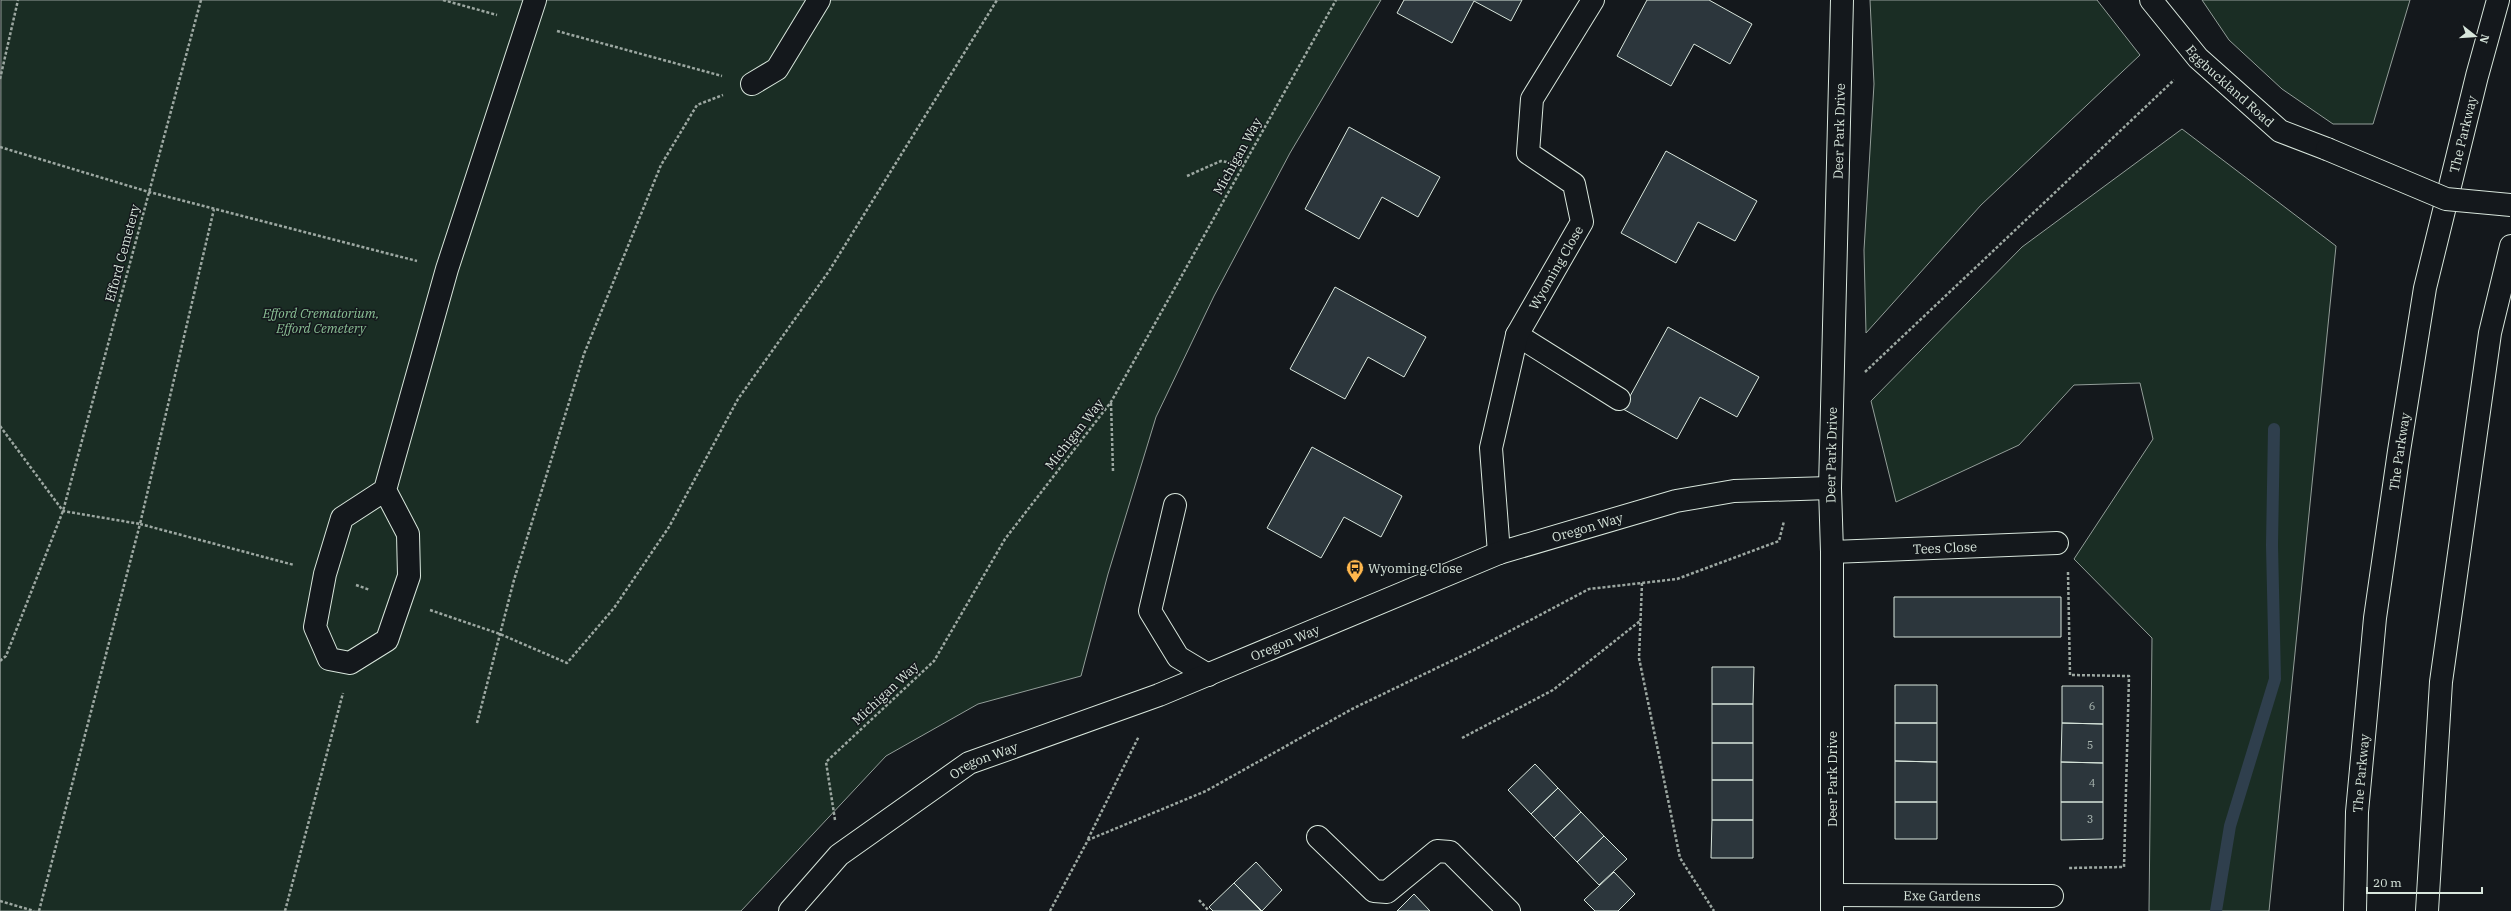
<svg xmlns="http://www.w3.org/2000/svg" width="2511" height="911" font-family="'IBM Plex Serif',serif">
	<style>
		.green { fill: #1a2d24; stroke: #939e99 }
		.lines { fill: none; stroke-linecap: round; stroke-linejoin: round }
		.stream { stroke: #2f3f4d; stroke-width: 12 }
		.building { fill: #2c363c; stroke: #d8e6dc }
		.minor-casing { stroke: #d8e6dc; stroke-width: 24 }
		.highway-casing { stroke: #d8e6dc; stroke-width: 24 }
		.path { stroke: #9da8a2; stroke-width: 2.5; stroke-dasharray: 3 2; stroke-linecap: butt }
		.minor { stroke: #14181c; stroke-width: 22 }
		.highway { stroke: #14181c; stroke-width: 22 }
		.minor-bridge-casing { stroke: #d8e6dc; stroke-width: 24; stroke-linecap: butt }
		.minor-bridge { stroke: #14181c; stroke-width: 22 }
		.labels { text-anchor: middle; stroke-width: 3; stroke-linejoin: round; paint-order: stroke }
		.number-label { font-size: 11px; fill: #adbab4 }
		.street-label { font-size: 13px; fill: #d8e6dc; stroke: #14181c }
		.park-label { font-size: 13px; font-style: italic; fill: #8ac095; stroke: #14181c }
		.poi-label { font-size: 13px; fill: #d8e6dc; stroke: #14181c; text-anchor: start }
	</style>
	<rect width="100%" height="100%" fill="#14181c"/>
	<path class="green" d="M1 0H1381L1290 153 1214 296 1156 417 1108 574 1081 676 978 704 886 756 741 911H0Z
		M1870 0H2097L2140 55 1981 205 1866 333 1864 250 1874 84Z
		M2202 0H2410L2373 124H2333L2282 89 2229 40Z
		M2182 129 2336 246 2269 911H2149L2152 638 2074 559 2153 439 2140 383 2074 385 2019 445 1896 502 1871 401 2022 247Z"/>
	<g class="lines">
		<path class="stream" d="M2216 911 2230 826 2275 679 2272 545 2274 429"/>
	</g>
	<path class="building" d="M1404 0H1522L1511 21 1474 1 1452 43 1397 13Z
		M1647 0H1709L1752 24 1730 64 1694 44 1671 86 1617 56Z
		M1349 127 1440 177 1418 217 1382 197 1359 239 1305 209Z
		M1666 151 1757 201 1735 241 1698 222 1676 263 1621 233Z
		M1335 287 1426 337 1404 377 1368 357 1345 399 1290 369Z
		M1668 327 1759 377 1737 417 1700 397 1677 439 1623 409Z
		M1312 447 1402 496 1381 537 1344 517 1321 558 1267 528Z
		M1894 597H2061V637H1894Z
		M1712 667H1754L1753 704H1712Z
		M1895 685H1937V723H1895Z
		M2062 686H2103V724L2062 723Z
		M1712 704H1753V743H1712Z
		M1895 723H1937V762L1895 761Z
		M2062 723 2103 724V763L2061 762Z
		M1712 743H1753V780H1712Z
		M1895 761 1937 762V802H1895Z
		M2061 762 2103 763V802H2061Z
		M1535 764 1558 788 1531 814 1508 790Z
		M1712 780H1753V820H1712Z
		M1558 788 1581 812 1554 838 1531 814Z
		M1895 802H1937V839H1895Z
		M2061 802H2103V839L2061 840Z
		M1581 812 1604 836 1577 862 1554 838Z
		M1712 820H1753V858H1711Z
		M1604 836 1627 859 1599 885 1577 862Z
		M1256 862 1282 890 1262 911 1234 883Z
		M1614 872 1635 894 1618 911H1595L1584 900Z
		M1234 883 1261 911H1213L1209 907Z
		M1414 894 1430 911H1397Z"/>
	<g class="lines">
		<g class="minor-casing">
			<g id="minor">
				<path id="s1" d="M2151 0 2198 58 2280 131 2327 149"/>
				<path d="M752 84 777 69 819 0"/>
				<path d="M1517 335 1619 399"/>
				<path d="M385 490 342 518 325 574 315 627 329 659 350 663 387 640 409 576 408 534 385 490 447 269 535 0"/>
				<path d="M1175 505 1150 611 1178 657 1208 675"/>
				<path id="s2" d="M1832 552 2057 543"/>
				<path id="s3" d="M1499 553 1491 448 1517 335 1582 222 1574 184 1528 153 1532 99 1593 0"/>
				<path d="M1318 837 1374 891 1387 892 1437 851 1450 852 1509 911"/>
				<path id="s4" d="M1833 895 2052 896"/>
				<path id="s5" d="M790 911 839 855 969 763 1159 695 1499 553 1676 501 1734 491 1830 488"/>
				<path id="s6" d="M1832 911V552L1830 488 1842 0"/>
			</g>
		</g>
		<g class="highway-casing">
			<g id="highway">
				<path id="s7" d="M2355 911 2357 812 2375 618 2399 451 2425 288 2477 76 2498 0"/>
				<path d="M2427 911 2441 682 2490 333 2511 246"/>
			</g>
		</g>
		<path class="path" d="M443 0 497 15
			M557 31 722 76
			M0 79 18 0
			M0 147 149 192 417 261
			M1187 176 1221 161 1244 165
			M1865 372 2174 80
			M1111 403 1113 471
			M0 426 63 511 140 524 214 209
			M2068 572 2070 675 2129 676 2124 867 2068 868
			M1642 583 1639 658 1680 858 1714 911
			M356 585 370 590
			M430 610 500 634 567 663 614 608 669 527 738 399 829 271 997 0
			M0 661 6 656 63 511 201 0
			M477 723 514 580 584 354 661 165 697 105 723 95
			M1462 738 1553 690 1640 621
			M835 820 826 762 934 661 1005 539 1111 402 1336 0
			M1088 839 1139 736
			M1199 900 1209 911
			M0 901 34 911
			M39 911 140 524 294 565
			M285 911 343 693
			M1050 911 1088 840 1206 791 1352 709 1474 650 1589 589 1677 579 1779 541 1784 521"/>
		<use href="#minor" class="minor"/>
		<use href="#highway" class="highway"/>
		<g class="minor-bridge-casing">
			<path id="minor-bridge" d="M2327 149 2446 199 2511 205"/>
		</g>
		<use href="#minor-bridge" class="minor-bridge"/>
	</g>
	<defs>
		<g id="bus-pin" transform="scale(0.9)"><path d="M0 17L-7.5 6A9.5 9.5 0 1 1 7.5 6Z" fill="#ffb74d" stroke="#14181c"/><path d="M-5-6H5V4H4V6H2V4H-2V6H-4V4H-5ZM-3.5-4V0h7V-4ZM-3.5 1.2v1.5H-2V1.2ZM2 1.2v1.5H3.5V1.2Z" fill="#111"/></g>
	</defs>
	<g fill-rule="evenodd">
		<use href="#bus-pin" x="1355" y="568"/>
	</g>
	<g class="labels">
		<g class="number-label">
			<text x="2092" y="710">6</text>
			<text x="2090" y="749">5</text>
			<text x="2092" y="787">4</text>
			<text x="2090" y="823">3</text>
		</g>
		<g class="street-label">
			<text dy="5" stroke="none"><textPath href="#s1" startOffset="117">Eggbuckland Road</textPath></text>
			<text dy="5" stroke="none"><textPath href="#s6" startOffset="780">Deer Park Drive</textPath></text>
			<text dy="5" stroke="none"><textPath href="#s7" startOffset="786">The Parkway</textPath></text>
			<text transform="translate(1237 156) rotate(-61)" y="5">Michigan Way</text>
			<text transform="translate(122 253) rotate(-75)" y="5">Efford Cemetery</text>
			<text dy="5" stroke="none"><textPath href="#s3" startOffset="299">Wyoming Close</textPath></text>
			<text transform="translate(1074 434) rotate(-52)" y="5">Michigan Way</text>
			<text dy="5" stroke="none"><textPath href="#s7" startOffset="462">The Parkway</textPath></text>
			<text dy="5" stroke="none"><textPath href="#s6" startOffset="456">Deer Park Drive</textPath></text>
			<text dy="5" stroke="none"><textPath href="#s5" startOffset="896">Oregon Way</textPath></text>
			<text dy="5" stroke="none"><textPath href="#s2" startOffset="113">Tees Close</textPath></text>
			<text dy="5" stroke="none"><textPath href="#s5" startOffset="572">Oregon Way</textPath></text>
			<text transform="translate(885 693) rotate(-43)" y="5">Michigan Way</text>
			<text dy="5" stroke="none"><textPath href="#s5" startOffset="248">Oregon Way</textPath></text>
			<text dy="5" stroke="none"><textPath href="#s7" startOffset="138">The Parkway</textPath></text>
			<text transform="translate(1832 779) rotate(-90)" y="5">Deer Park Drive</text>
			<text dy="5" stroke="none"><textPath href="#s4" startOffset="109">Exe Gardens</textPath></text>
		</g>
		<g class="park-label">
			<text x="321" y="318">Efford Crematorium,<tspan x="321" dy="15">Efford Cemetery</tspan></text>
		</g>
		<g class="poi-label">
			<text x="1368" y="573">Wyoming Close</text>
		</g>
	</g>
	<g transform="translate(2475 36) rotate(107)" stroke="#14181c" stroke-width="3" paint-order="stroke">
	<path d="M0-3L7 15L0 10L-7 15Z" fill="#d8e6dc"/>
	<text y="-6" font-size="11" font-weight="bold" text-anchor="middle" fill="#d8e6dc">N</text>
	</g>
	<path d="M2367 887v6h115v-6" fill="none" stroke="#d8e6dc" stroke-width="2"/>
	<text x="2373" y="887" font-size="12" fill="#d8e6dc" stroke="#14181c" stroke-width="3" paint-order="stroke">20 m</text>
</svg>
